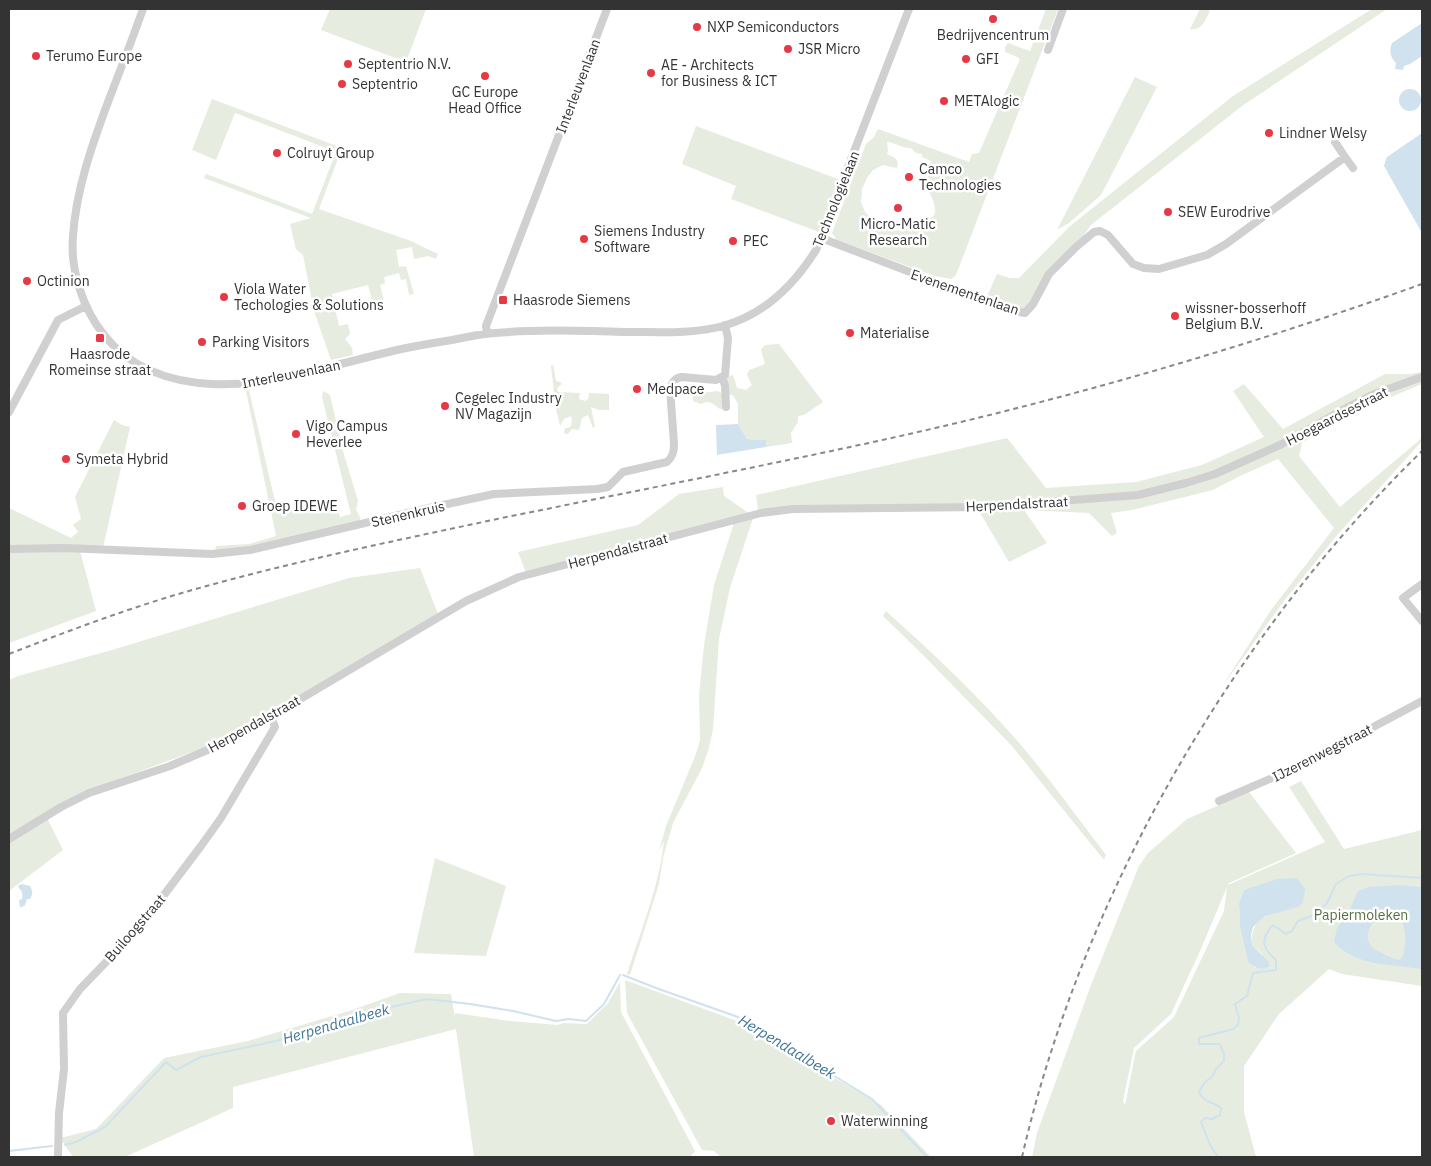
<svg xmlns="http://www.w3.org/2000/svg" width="1431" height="1166" font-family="'IBM Plex Sans',sans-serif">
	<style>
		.green { fill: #e6ecdf; fill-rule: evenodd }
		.water { fill: #cfe2ee; fill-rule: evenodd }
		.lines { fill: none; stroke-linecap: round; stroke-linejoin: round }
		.stream { stroke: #cfe2ee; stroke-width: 2 }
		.street { stroke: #d0d0d0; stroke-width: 8 }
		.rail { stroke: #888; stroke-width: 2; stroke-dasharray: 5 4; stroke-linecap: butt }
		.poi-dot { fill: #e63946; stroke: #fff; stroke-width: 2 }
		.labels { text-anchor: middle; stroke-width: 5; stroke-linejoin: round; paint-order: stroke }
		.poi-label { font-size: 14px; fill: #333; stroke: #fff; text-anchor: start }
		.street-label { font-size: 14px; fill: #333; stroke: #fff }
		.park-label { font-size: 14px; fill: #56703f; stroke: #fff }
		.water-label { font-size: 15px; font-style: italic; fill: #3f7597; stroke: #fff }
	</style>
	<rect width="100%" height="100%" fill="#fff"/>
	<path class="green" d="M330 9H426L406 62 321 30Z
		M1046 9H1058L956 275 951 279 935 276 837 240 832 233 866 144 874 137 878 129 969 162 972 154 979 153 1020 59 1015 56 1005 52V47L1008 43 1030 51ZM887 142C897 143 900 148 911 148L916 153 922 154V157L931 161 929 165V174L925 184C930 195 938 205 934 216L904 230 892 231 883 229 865 212 861 202 862 189 867 178 873 170 883 165 897 168C900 159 894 157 887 154L888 151Z
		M1200 9H1205L1210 11C1205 20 1202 31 1190 29Z
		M1372 9H1387L1242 106 1091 225 1076 247 1049 274 1025 313 985 301 997 274 1010 278H1019L1070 226 1233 96Z
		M1135 77 1157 87 1101 195 1069 223 1057 230Z
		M212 99 342 148 319 209 411 241 438 254 436 259 428 256 414 259 412 247 396 250 399 267 406 266 414 294 409 295 406 279 401 280 399 273 384 277 385 283 380 285 384 301 373 304 368 285 332 294 339 326 348 324 350 334 345 339 352 348 353 355 331 360 314 311 303 255 296 249 290 224 311 218 204 178 206 174 312 214 336 152 235 113 216 160 192 150Z
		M696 126 838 179 819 232 731 199 736 186 682 164Z
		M779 344 823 402 804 415 798 416V422L791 433 792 443 766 447V440L747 439 738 424V404L733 395 726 394 722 378 733 375 737 388 746 390 752 385 747 375 749 370 765 364 761 350 765 345Z
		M553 365 556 381 560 382 562 384 557 388 558 392 580 393 579 399 585 401 588 399 589 393 609 394V410H599L591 407 595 427 593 428 588 415 582 418 579 430 572 429 568 434H565L564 432 565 428H568L571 426 572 420 571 416 564 419 560 426 556 409 551 366Z
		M1422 372V384L1348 415 1302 443 1299 456 1340 507 1422 438V441L1338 534 1284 601 1221 688 1271 610 1334 528 1278 459 1240 476 1213 490 1132 510 1111 513 1117 533 1112 536 1089 513 1024 510 1047 543 1009 562 979 511 791 506 758 510 756 495 1007 438 1046 488 1136 482 1202 465 1264 437 1233 391 1244 384 1283 429 1385 374H1410Z
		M249 390 278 514 336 501 340 517 351 514 322 397 323 391 330 395 343 451 358 501 356 510 360 517V522L250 548 215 552 216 546 249 544 276 536 246 391Z
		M717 391 724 394 725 406 722 409H720L712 403 706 402 701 404 693 401V398L694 394Z
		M114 420 122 425 130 427 103 548 9 547V508L71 538 78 532 73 525 81 519 75 497Z
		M723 487 724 496 750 514 526 573 518 552 638 525 679 494Z
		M753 518 730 588 719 639 713 729 709 748 702 768 673 823 663 858 659 884 630 975 627 974C641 930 659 887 664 841L659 851 666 826 696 754 700 740 699 696 704 645 714 585 734 523Z
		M80 551 96 611 9 643V552Z
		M420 568 438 614 354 663 227 739 84 792 9 836V680L18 676 112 650 349 578Z
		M886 611C927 648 967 685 1004 726 1041 766 1073 812 1106 855L1104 860 1011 745 924 656 883 616Z
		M1301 781 1344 849 1422 830V986L1342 974 1329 969 1279 1014 1244 1066V1112L1256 1157H1032L1037 1133 1091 985 1139 866 1148 853 1187 819 1249 792 1296 853 1229 883 1228 885 1325 842 1289 787ZM1227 887 1224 911 1174 1017 1136 1051 1125 1105 1123 1101 1134 1048 1171 1014 1200 951ZM1244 890 1298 907C1274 913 1250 913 1252 945L1262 954 1256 968 1248 962 1240 927 1239 903Z
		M46 816 63 850 9 891V839Z
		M435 858 506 886 486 956 414 953Z
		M625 980 737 1021 881 1105 931 1157H721L714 1151 702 1150 627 1013Z
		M620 982 621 1012 695 1151 690 1157H474L456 1029 233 1087V1108L125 1157H73L60 1138 96 1129 164 1058 248 1041 349 1011 400 993 451 994 455 1019V1013L510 1021 558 1025 563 1023 587 1024 608 1003Z"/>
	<path class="water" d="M1422 23V56L1410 64 1404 66 1403 70 1395 69 1396 63C1390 57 1389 51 1392 43Z
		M1399 100a11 11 0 1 1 22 0a11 11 0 1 1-22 0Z
		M1422 133V233L1384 166 1385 162 1387 157Z
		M738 424 747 439 766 440V447L717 455 716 425Z
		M1297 878 1305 889 1303 902 1298 907 1265 916 1253 927 1251 935 1252 945 1268 961 1270 966C1261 971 1256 968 1248 962L1240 927 1239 903 1244 890 1277 879Z
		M22 884 30 886C33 891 33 894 30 899H27L25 905 22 907H20L19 900 22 899C23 893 22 891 18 887L19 885Z
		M1398 885 1422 887V969C1392 964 1356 967 1334 942L1337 928 1348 913 1358 891 1369 887ZM1391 914C1405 919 1406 931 1405 945 1404 951 1404 955 1400 960 1393 959 1388 956 1382 953 1379 951 1374 950 1372 947 1362 936 1371 924 1379 915Z"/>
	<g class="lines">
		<path class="stream" d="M623 975 656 988 738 1017 872 1099 927 1157
			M65 1145 76 1142 105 1127 166 1062 176 1070 201 1057 276 1041 373 1011 427 999 470 1004 513 1011 556 1021 569 1019 586 1021 604 1004 620 975
			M9 1151 52 1146
			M1218 1157 1211 1147 1201 1122 1205 1118 1212 1119 1220 1115 1221 1108C1214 1102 1202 1102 1199 1092L1205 1082 1212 1077 1216 1069 1224 1061V1054L1220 1044H1199V1038L1233 1029 1238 1025 1239 1018 1235 1004 1247 996 1253 973 1276 970V960C1262 948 1260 939 1273 925L1286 934 1292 931 1298 921 1314 915 1327 903 1336 884 1349 876 1361 874 1422 878"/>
		<path class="street" d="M143 9C132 40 120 71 108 102 92 145 76 190 73 236 70 270 83 309 104 335 130 368 170 382 212 384 252 386 293 376 332 366 354 361 375 355 397 350 415 346 433 343 452 340 466 337 481 334 495 333 540 329 585 331 629 332 660 332 693 334 723 326 763 315 794 285 816 250L909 9
			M1048 50 1063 9
			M1335 142 1345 157
			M821 238 1012 311 1025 313 1033 304 1049 274 1076 247 1094 232 1100 231 1108 235 1133 264 1144 268 1159 269 1207 255 1226 244 1345 157 1353 168
			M487 334 486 326 607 9
			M722 378 725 385 726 407
			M9 412 58 320 86 306
			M9 549 65 548 212 554 250 550 420 510 494 494 597 489 608 487 623 472 667 462C673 456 674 452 674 444L670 388C673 381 675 378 682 377L716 380 725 375 728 338 725 325
			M1422 584 1403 598 1422 621
			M1219 801 1302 765 1422 701
			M9 839 61 807 89 793 170 766 231 740 466 601 519 577 761 513 793 509 985 507 1138 495 1186 483 1215 474 1280 445 1352 405 1374 394 1422 377
			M58 1157 59 1113 64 1069 63 1013 80 989 139 928 201 846 221 818 275 727 271 717"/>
		<path class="rail" d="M9 654C73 629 137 605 203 587 300 560 399 540 497 519 615 495 733 472 850 447 1044 406 1235 351 1422 284
			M1022 1157C1082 897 1231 637 1422 451"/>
	</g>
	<g class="poi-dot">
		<circle cx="993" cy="19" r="5"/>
		<circle cx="697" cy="27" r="5"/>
		<circle cx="788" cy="49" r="5"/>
		<circle cx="36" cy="56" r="5"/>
		<circle cx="966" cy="59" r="5"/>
		<circle cx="348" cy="64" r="5"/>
		<circle cx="651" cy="73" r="5"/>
		<circle cx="485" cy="76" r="5"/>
		<circle cx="342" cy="84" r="5"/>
		<circle cx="944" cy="101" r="5"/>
		<circle cx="1269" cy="133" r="5"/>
		<circle cx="277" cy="153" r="5"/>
		<circle cx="909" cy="177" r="5"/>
		<circle cx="898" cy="208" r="5"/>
		<circle cx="1168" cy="212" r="5"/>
		<circle cx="584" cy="239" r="5"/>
		<circle cx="733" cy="241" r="5"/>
		<circle cx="27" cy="281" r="5"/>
		<circle cx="224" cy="297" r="5"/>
		<rect x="498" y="295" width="10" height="10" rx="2.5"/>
		<circle cx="1175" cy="316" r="5"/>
		<circle cx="850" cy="333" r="5"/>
		<rect x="95" y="333" width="10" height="10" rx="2.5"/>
		<circle cx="202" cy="342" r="5"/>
		<circle cx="637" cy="389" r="5"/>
		<circle cx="445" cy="406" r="5"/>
		<circle cx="296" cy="434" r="5"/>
		<circle cx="66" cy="459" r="5"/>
		<circle cx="242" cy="506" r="5"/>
		<circle cx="831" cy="1121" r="5"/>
	</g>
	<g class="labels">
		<g class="poi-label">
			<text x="707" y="32">NXP Semiconductors</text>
			<text x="993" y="40" text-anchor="middle">Bedrijvencentrum</text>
			<text x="798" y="54">JSR Micro</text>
			<text x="46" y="61">Terumo Europe</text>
			<text x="976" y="64">GFI</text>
			<text x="358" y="69">Septentrio N.V.</text>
			<text x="661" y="70">AE - Architects<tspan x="661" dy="16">for Business &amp; ICT</tspan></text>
			<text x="352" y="89">Septentrio</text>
			<text x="485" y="97" text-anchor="middle">GC Europe<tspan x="485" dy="16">Head Office</tspan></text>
			<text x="954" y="106">METAlogic</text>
			<text x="1279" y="138">Lindner Welsy</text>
			<text x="287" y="158">Colruyt Group</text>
			<text x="919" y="174">Camco<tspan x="919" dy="16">Technologies</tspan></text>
			<text x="1178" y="217">SEW Eurodrive</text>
			<text x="898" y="229" text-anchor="middle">Micro-Matic<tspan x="898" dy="16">Research</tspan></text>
			<text x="594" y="236">Siemens Industry<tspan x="594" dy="16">Software</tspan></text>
			<text x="743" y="246">PEC</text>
			<text x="37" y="286">Octinion</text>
			<text x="234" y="294">Viola Water<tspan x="234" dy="16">Techologies &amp; Solutions</tspan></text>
			<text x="513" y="305">Haasrode Siemens</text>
			<text x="1185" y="313">wissner-bosserhoff<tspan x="1185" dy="16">Belgium B.V.</tspan></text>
			<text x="860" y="338">Materialise</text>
			<text x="212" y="347">Parking Visitors</text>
			<text x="100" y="359" text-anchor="middle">Haasrode<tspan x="100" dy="16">Romeinse straat</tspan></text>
			<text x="647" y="394">Medpace</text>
			<text x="455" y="403">Cegelec Industry<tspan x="455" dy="16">NV Magazijn</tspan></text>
			<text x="306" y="431">Vigo Campus<tspan x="306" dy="16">Heverlee</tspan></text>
			<text x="76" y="464">Symeta Hybrid</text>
			<text x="252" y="511">Groep IDEWE</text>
			<text x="841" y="1126">Waterwinning</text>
		</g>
		<g class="street-label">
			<text transform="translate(578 86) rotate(-69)" y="5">Interleuvenlaan</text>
			<text transform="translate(836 199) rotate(-68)" y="5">Technologielaan</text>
			<text transform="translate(965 292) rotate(19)" y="5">Evenementenlaan</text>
			<text transform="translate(291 374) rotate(-11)" y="5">Interleuvenlaan</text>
			<text transform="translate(1337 416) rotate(-27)" y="5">Hoegaardsestraat</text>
			<text transform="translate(1017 504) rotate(-3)" y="5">Herpendalstraat</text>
			<text transform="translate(408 514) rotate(-13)" y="5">Stenenkruis</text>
			<text transform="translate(618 551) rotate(-15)" y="5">Herpendalstraat</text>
			<text transform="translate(254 724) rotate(-29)" y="5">Herpendalstraat</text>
			<text transform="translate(1322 753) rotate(-27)" y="5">IJzerenwegstraat</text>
			<text transform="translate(135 928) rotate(-49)" y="5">Builoogstraat</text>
		</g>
		<g class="park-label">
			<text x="1361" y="920">Papiermoleken</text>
		</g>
		<g class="water-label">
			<text transform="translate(336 1024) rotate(-16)" y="5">Herpendaalbeek</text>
			<text transform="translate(787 1047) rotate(31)" y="5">Herpendaalbeek</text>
		</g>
	</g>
	<rect width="1431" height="1166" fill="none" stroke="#333333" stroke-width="20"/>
</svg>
